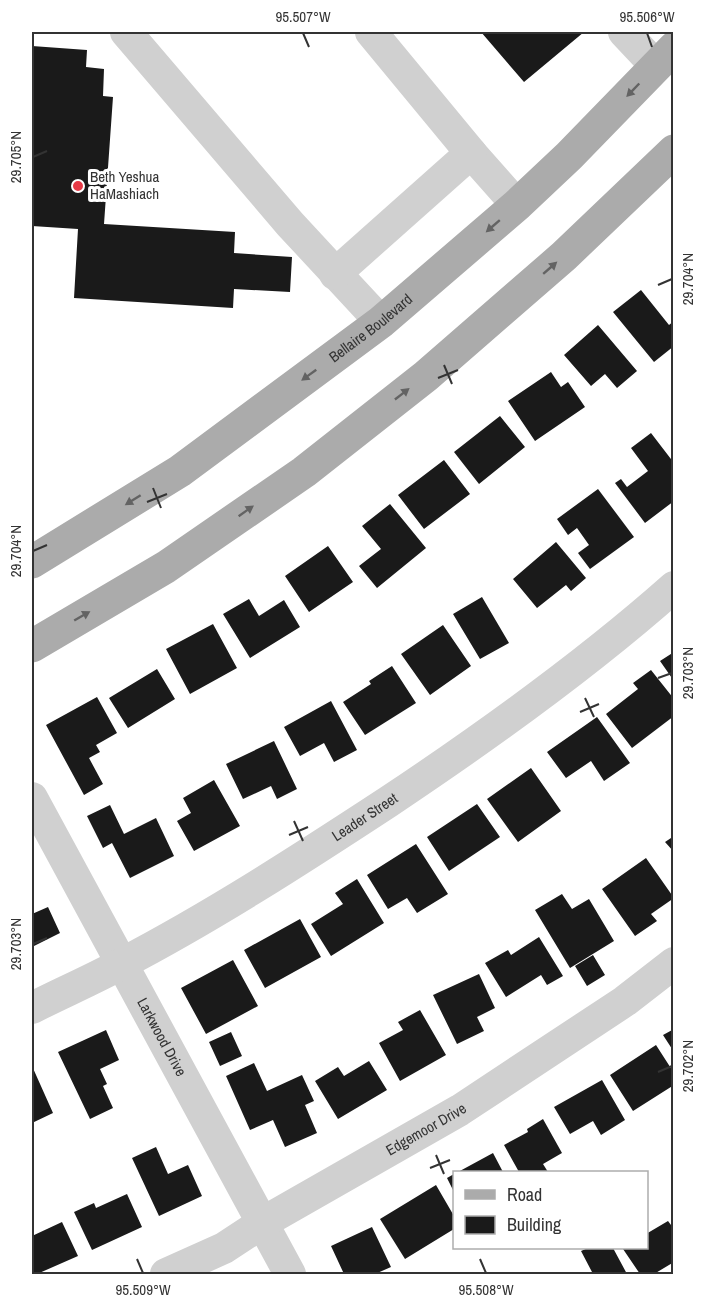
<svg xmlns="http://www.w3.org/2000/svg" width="705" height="1306" font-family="'Archivo Narrow',sans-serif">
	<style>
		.building { fill: #1a1a1a }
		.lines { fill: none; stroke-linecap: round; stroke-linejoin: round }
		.minor { stroke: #d0d0d0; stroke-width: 32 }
		.major { stroke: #ababab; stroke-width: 33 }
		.oneway { fill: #636363 }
		.ticks { fill: none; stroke: #333; stroke-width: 2 }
		.poi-dot { fill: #e63946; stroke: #fff; stroke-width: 2 }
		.labels { text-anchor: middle; stroke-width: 6; stroke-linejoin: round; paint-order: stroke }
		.poi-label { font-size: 15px; fill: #333; stroke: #fff; text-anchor: start }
		.street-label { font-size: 15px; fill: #333; stroke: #fff }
		.neatline { fill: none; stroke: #333; stroke-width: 2 }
		.ticks-label { font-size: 15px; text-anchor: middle; fill: #333 }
	</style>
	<rect width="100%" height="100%" fill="#fff"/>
	<path class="building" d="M481 32H584L524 82Z
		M32 46 87 50 86 67 104 69 103 96 113 97 104 224 235 232 234 253 292 257 290 292 234 289 233 308 74 298 78 229 32 226Z
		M641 290 669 325 674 321V346L654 362 613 312Z
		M598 325 637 371 617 388 605 374 591 386 564 355Z
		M551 372 561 387 568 382 585 407 535 441 508 401Z
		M500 416 525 447 479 484 454 452Z
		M651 433 674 463V501L645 523 615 483 621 479 627 487 648 471 631 448Z
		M444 460 470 494 424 529 398 495Z
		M598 489 634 537 590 569 578 553 589 545 577 528 568 535 557 519Z
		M390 504 426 548 377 588 359 566 381 549 362 526Z
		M556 542 586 578 571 591 566 585 537 608 513 579Z
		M328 546 353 582 309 612 285 576Z
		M482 597 509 643 480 659 453 614Z
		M249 599 259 616 284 600 300 627 250 658 223 614Z
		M213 624 237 668 190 694 166 649Z
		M443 625 471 666 430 695 401 654Z
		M674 652V681L660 661Z
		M392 666 416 703 365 735 343 702 371 684 369 681Z
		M157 669 175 699 128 728 109 698Z
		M651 670 674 699V716L632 748 606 714 638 689 633 683Z
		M97 697 117 733 96 745 100 752 89 758 103 784 84 795 46 725Z
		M331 701 357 750 334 762 324 743 300 756 284 727Z
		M597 717 630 763 604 781 591 761 566 778 547 752Z
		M274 741 297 789 277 799 271 786 243 799 226 764Z
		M531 768 561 811 518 842 487 799Z
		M214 780 240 826 194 851 177 821 191 813 183 798Z
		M477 804 500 837 449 871 427 837Z
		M110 805 124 834 156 818 174 856 130 878 112 843 103 848 87 816Z
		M674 836V852L665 842Z
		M416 844 448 894 417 913 407 898 388 909 367 875Z
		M646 858 674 898 651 914 657 921 635 936 602 889Z
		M357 879 384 923 331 956 311 924 343 904 335 893Z
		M562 894 572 909 589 899 614 941 570 968 535 910Z
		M48 907 60 933 32 947V914Z
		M300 919 321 957 265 988 244 950Z
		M539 937 563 976 547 985 541 975 506 997 485 963 508 950 511 955Z
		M593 955 605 975 587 986 575 966Z
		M233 960 258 1006 206 1034 181 988Z
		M479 974 495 1008 477 1017 484 1031 457 1044 433 995Z
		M420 1010 446 1055 400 1081 379 1043 403 1030 398 1022Z
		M674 1029V1052L663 1035Z
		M106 1030 119 1060 100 1069 107 1084 103 1086 113 1108 90 1119 58 1052Z
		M231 1032 242 1056 220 1066 209 1042Z
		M656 1045 674 1073V1085L633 1111 610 1075Z
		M369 1061 387 1090 338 1119 315 1081 338 1067 344 1076Z
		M254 1063 267 1091 302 1075 314 1101 305 1105 317 1133 285 1147 273 1120 250 1130 226 1076Z
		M32 1066 53 1113 32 1123Z
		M602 1080 625 1120 601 1135 593 1121 570 1134 554 1107Z
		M543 1119 562 1153 543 1164 548 1172H519L504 1145 528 1132 527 1129Z
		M156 1147 168 1174 188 1165 202 1196 159 1216 132 1158Z
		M493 1153 503 1172H458Z
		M454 1174V1192L447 1178Z
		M436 1185 454 1216V1229L405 1259 380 1219Z
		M127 1194 142 1227 92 1250 74 1212 94 1203 96 1208Z
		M668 1221 674 1229V1262L654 1274H640L623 1249 646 1248V1234Z
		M62 1222 78 1256 37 1274H32V1236Z
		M372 1227 391 1267 375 1274H344L331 1246Z
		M588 1248H613L627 1274H587L592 1272 581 1251Z"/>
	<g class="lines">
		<g class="minor">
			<path d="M126 32 290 224 381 322"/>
			<path d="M371 32 471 153 517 205"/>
			<path d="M624 32 656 66"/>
			<path d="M335 274 471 153"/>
			<path id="s1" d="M32 798 290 1274"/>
			<path id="s2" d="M32 1008C61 993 92 980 121 964 213 916 301 859 388 802 487 736 585 666 674 587"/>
			<path id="s3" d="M166 1274 224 1248 262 1223 460 1110 625 1001 674 963"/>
		</g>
		<g class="major">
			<path id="s4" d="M32 562 180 471 381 322 517 205 569 156 674 48"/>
			<path d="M32 646 166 567 304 472 426 376 564 256 674 151"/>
		</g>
	</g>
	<defs><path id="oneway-solid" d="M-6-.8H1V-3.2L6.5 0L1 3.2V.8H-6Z" transform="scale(1.5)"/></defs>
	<g class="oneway">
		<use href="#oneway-solid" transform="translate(633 90) rotate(134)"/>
		<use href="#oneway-solid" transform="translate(493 226) rotate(139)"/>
		<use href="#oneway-solid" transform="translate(550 268) rotate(-41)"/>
		<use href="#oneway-solid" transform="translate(309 375) rotate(144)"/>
		<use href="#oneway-solid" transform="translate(402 394) rotate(-38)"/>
		<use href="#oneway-solid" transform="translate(133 500) rotate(148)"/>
		<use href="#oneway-solid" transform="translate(246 511) rotate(-35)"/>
		<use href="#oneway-solid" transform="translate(82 616) rotate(-30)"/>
	</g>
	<path class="ticks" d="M303 33 309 47M647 33 652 47M33 157 47 151M658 285 672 279M444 365 452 384M438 378 458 370M153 488 161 508M147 502 167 494M33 551 47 545M658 678 672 673M585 698 594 717M580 712 599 704M294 821 303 841M289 835 308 827M33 944 47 938M658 1072 672 1066M436 1155 444 1174M430 1168 450 1160M137 1259 143 1273M480 1259 486 1273"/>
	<circle class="poi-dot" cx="78" cy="186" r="6"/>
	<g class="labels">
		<g class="poi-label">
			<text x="90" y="182">Beth Yeshua<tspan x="90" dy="17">HaMashiach</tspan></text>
		</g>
		<g class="street-label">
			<text dy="5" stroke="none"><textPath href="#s4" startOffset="412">Bellaire Boulevard</textPath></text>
			<text dy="5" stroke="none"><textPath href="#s2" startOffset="384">Leader Street</textPath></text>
			<text dy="5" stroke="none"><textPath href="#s1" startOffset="272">Larkwood Drive</textPath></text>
			<text dy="5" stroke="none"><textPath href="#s3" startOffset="298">Edgemoor Drive</textPath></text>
		</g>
	</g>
	<rect width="705" height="1306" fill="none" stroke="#ffffff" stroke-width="66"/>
	<rect x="453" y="1171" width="195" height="78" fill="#ffffff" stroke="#adadad" stroke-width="1.5"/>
	<rect x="465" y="1190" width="30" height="9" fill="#ababab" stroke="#adadad" stroke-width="1.5"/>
	<text x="507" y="1201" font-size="18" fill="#333333">Road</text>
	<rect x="465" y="1216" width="30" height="18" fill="#1a1a1a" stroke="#adadad" stroke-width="1.5"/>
	<text x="507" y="1231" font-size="18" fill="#333333">Building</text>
	<rect x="33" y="33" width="639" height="1240" class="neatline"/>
	<g class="ticks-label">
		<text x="303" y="22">95.507°W</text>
		<text x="647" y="22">95.506°W</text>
		<text transform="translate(16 157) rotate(-90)" y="5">29.705°N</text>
		<text transform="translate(688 279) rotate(-90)" y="5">29.704°N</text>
		<text transform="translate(16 551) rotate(-90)" y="5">29.704°N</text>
		<text transform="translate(688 673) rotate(-90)" y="5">29.703°N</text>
		<text transform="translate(16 944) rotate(-90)" y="5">29.703°N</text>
		<text transform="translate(688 1066) rotate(-90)" y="5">29.702°N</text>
		<text x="143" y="1295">95.509°W</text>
		<text x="486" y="1295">95.508°W</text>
	</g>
</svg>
